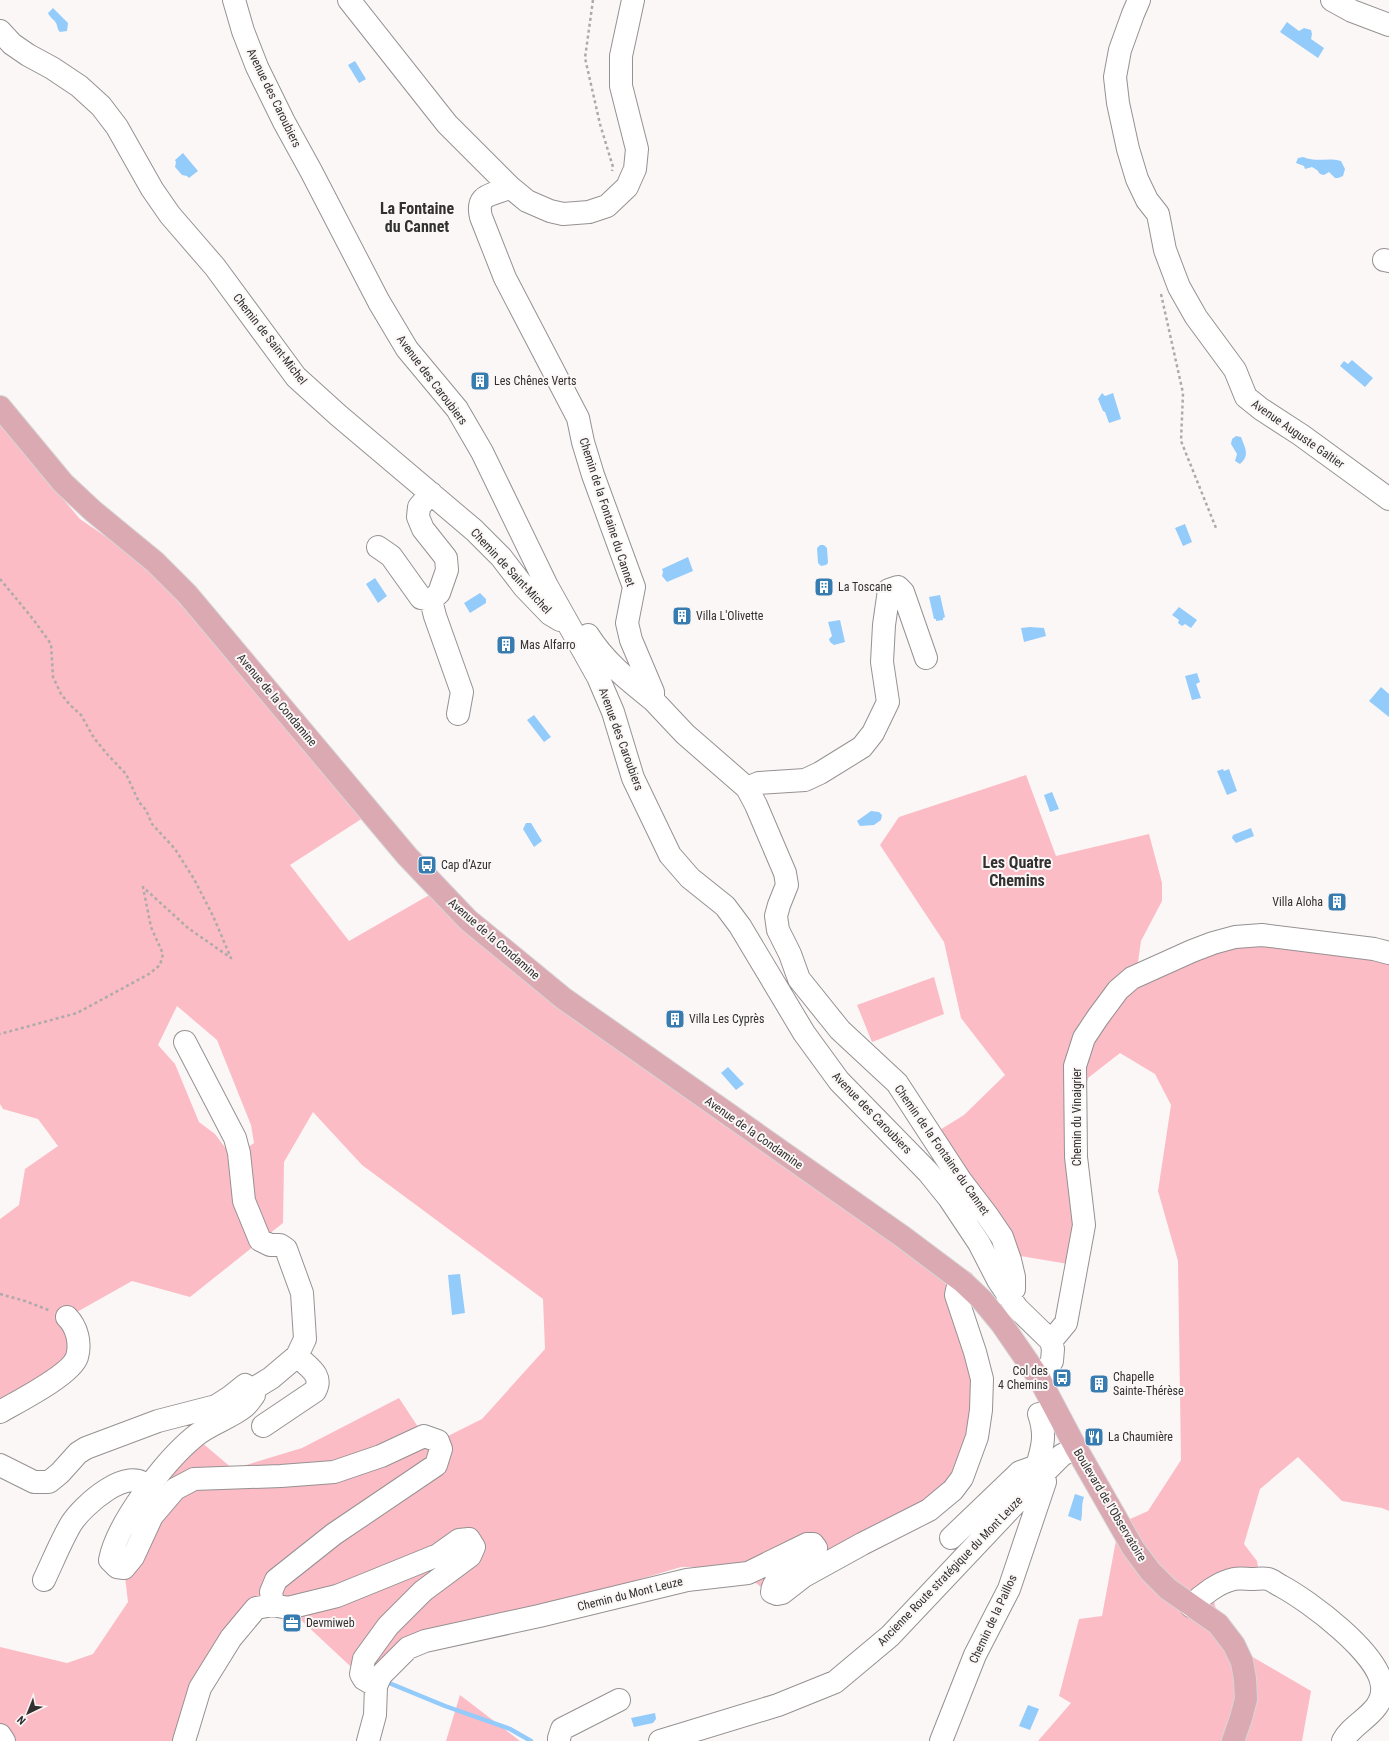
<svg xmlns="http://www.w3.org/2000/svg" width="1389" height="1741" font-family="'Roboto Condensed',sans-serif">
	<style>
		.green { fill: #fbbcc5; fill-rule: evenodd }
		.water { fill: #93cbfb }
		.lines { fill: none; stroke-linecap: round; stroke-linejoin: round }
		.stream { stroke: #93cbfb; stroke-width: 4.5 }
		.minor-casing { stroke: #969192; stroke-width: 24 }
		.major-casing { stroke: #d6d6d6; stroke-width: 24 }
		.path { stroke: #aeaaaa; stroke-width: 2.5; stroke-dasharray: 3 3; stroke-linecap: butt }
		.minor { stroke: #fff; stroke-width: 22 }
		.major { stroke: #daa9b2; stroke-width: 22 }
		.labels { text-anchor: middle; stroke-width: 4; stroke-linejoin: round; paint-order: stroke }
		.street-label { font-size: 12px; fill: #323030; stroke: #fcf7f7 }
		.poi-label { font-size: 12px; fill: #323030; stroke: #fcf7f7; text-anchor: start }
		.district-label { font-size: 16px; font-weight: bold; fill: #323030; stroke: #fcf7f7 }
	</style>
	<rect width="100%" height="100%" fill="#fcf7f7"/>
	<path class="green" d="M0 425 80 519 125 550 161 582 366 816 290 865 349 941 431 894 491 953 531 986 945 1280 950 1302 973 1353 974 1410 950 1488 769 1594 737 1567H681L408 1648 364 1679 288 1608 273 1605 231 1638 185 1741H0V1647L67 1663 93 1654 128 1602 124 1568 110 1560 194 1436 233 1469 302 1448 399 1398 424 1436 438 1441 482 1419 545 1349 543 1299 362 1165 313 1112 284 1162 283 1223 190 1297 132 1281 68 1317 77 1358 0 1412V1219L19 1205 25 1169 58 1146 38 1119 3 1109 0 1104ZM177 1006 217 1040 251 1125 254 1143 233 1158 215 1134 199 1122 175 1064 158 1045Z
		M1026 775 1056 856 1149 834 1162 883V901L1141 941 1138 962 1137 982 1247 940 1389 960V1511L1382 1508 1342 1501 1298 1457 1260 1489 1244 1544 1257 1561 1259 1573 1213 1598 1216 1609 1230 1623 1251 1656 1311 1691 1302 1741H1038L1071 1703 1059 1696 1079 1619 1102 1616 1119 1524 1148 1511 1181 1460 1178 1261 1158 1191 1171 1105 1155 1074 1120 1053 1088 1078 1070 1156 1078 1223 1068 1264 1015 1255 930 1136 964 1115 1005 1075 961 1018 944 942 880 845 899 817Z
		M934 977 944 1014 872 1042 857 1005Z
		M460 1695 520 1741H446Z"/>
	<path class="water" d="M53 8 68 23 67 31 60 32C57 29 58 27 56 23 54 19 50 18 48 13Z
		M1287 22 1299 31 1304 28 1311 30 1312 34 1311 39 1324 48 1318 58 1280 32Z
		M355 61 366 79 359 83 348 65Z
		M183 153 198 171 189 178 187 176 182 175 175 167 176 162 175 160Z
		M1303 157C1319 163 1326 157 1341 161L1345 169 1343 176 1338 178H1335L1329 172 1324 175 1320 174 1317 170 1312 167 1305 169 1304 166 1296 163 1298 158Z
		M1352 360 1373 378 1365 387 1340 366 1344 361 1348 364Z
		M1102 393 1105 396 1113 393 1121 419 1109 423 1105 412 1103 411 1098 399Z
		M1236 436 1241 437C1244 446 1251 455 1240 464L1235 461 1237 454 1231 444 1232 439Z
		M1185 524 1192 542 1183 546 1175 528Z
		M820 545H824L827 548 828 563 826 565 821 566 818 563 817 548Z
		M688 557 693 571 667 582 662 576 663 572 662 569Z
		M375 578 387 596 378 603 366 584Z
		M480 593 486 599V603L470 613 464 603Z
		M940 595 945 617 943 618V620L936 621V619H934L929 597Z
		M1179 607 1197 620 1191 628 1185 624 1182 626 1178 623 1179 620 1172 615Z
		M840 620 845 642 834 645 830 642 829 639 832 636 828 622Z
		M1030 627 1044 628 1046 636 1024 642 1021 628Z
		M1197 673 1200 682 1196 684 1201 698 1192 700 1185 676Z
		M1381 687 1389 694V717L1369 701Z
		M534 715 551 737 544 742 527 720Z
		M1223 769 1224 771 1229 769 1237 791 1227 795 1217 771Z
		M1052 792 1059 809 1050 812 1044 795Z
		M871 811 879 812 882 815 881 820 874 825 860 826 857 821Z
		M526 823H531L542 841 534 847 523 829Z
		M1251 828 1254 836 1236 843 1232 838 1233 835Z
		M728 1067 744 1084 736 1090 721 1073Z
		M460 1274 465 1313 452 1315 448 1275Z
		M1075 1494 1084 1497C1081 1505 1083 1512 1081 1521L1068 1516Z
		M1028 1705 1039 1709 1030 1730 1019 1726Z
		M655 1713 656 1719 653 1723 634 1727 631 1718Z"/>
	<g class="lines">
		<path class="stream" d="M389 1683 445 1706 510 1729 531 1741"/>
		<g class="minor-casing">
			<path id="minor" d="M234 0 243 31 257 67 284 122 311 171 379 302 407 349 457 409 482 452 547 586 598 677 613 712 633 778 670 855 690 878 725 906 740 926 804 1033 839 1081 928 1172 949 1198 979 1243 998 1280 1017 1308 1051 1341 1053 1349 1052 1361 1045 1373 1039 1378
				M349 0 447 124 510 187 527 201 550 211 563 214 589 212 607 206 627 187 635 169 637 149 621 86V56L633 0
				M1139 0 1133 14 1120 50 1115 77 1118 103 1128 149 1137 179 1147 200 1158 214 1165 250 1179 287 1196 317 1235 370 1246 397 1261 409 1301 435 1389 499
				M1332 0 1352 11 1389 25
				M0 31 12 44 28 55 52 68 79 86 101 106 117 127 152 189 170 215 215 267 296 377 338 415 474 530 501 557 524 587 550 614 560 620
				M510 187C494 196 475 192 481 217L505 278 578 418 583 442 593 475 634 587 627 623 631 640 653 692V700L685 734 747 788 756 805 785 873 787 885 779 905 776 916 778 930 790 954 799 979 840 1030 897 1083 961 1181 987 1215 1002 1237 1010 1260 1014 1277V1289L1007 1295
				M1384 260 1389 261
				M378 547 391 556 421 598 431 600 439 593 447 570 446 558 423 529 418 517 419 507 431 493
				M431 600 435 616 462 692 458 714
				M588 635C605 662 628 680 653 700
				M747 788 759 783 805 780 820 773 862 747 873 733 888 702 882 662 884 625 889 590 898 587 903 592 926 658
				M185 1042 235 1138 239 1153 244 1201 260 1240 270 1245H280L286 1249 302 1293 305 1339 297 1356 271 1378 253 1389
				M1051 1341 1066 1323 1084 1225 1076 1157 1075 1066 1084 1038 1098 1017 1118 990 1132 978 1192 951 1213 943 1235 937 1262 935 1374 949 1389 953
				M0 1412C17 1402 71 1375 77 1357 81 1343 77 1327 67 1317
				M263 1426 315 1391C324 1375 308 1367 297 1356
				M0 1465 34 1482H49L60 1473 78 1453 86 1448 158 1421 216 1406 230 1397 245 1385 253 1389 254 1395C251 1399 248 1404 244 1407 229 1419 209 1424 194 1437 165 1461 117 1523 110 1560L117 1567 124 1568 133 1557 152 1516 175 1489 194 1479 281 1476 334 1472 381 1456 424 1436 438 1441 441 1449 436 1465 334 1534 276 1580 271 1592 273 1605
				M1037 1466C1043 1446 1046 1434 1039 1414
				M44 1580C53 1561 61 1541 71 1524 82 1506 130 1463 148 1488
				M1191 1606C1202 1595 1219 1582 1234 1579 1240 1578 1247 1579 1252 1579 1257 1579 1263 1578 1268 1579 1272 1580 1277 1584 1281 1586 1309 1601 1379 1653 1382 1686 1385 1713 1352 1722 1343 1741
				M0 1735 4 1741
				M184 1741 200 1688 231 1638 256 1608 273 1605 288 1608 337 1596 438 1555 459 1540 469 1539 474 1547 470 1556 423 1591 388 1626 364 1659 361 1674 364 1679 376 1686 381 1675 408 1648 425 1641 539 1616 687 1580 748 1573 807 1544H813L816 1548C807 1564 773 1573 772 1592L777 1594 782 1593 804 1576 862 1544 929 1510 953 1490 962 1478 977 1437 981 1410 982 1379 975 1352 956 1295 957 1290 963 1282
				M368 1741 375 1715 376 1686
				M559 1741V1738L562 1729 619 1700
				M660 1741 778 1705 835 1682 890 1636 1044 1473 1062 1455 1076 1448
				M941 1741 975 1655 1009 1589 1045 1482 1044 1473 1037 1466 1020 1472 951 1538"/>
		</g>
		<g class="major-casing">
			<path id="major" d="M0 407 63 483 93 511 155 562 187 594 407 856 468 920 563 998 903 1237 963 1282 982 1300 1001 1323 1039 1378 1076 1448 1133 1548 1150 1571 1168 1589 1218 1624 1234 1645 1242 1662 1245 1679 1246 1699 1241 1718 1233 1741"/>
		</g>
		<path class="path" d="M593 0 585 58 600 124 613 167 612 171
			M1161 294 1183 393 1181 441 1216 528
			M0 579 33 619 51 644 53 677 61 694 70 705 81 715 94 738 107 754 126 774 139 802 146 810 152 824 175 849 194 879 213 916 231 958 188 928 143 887 151 927 163 954 160 965 149 974 77 1013 0 1034
			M0 1294 25 1301 51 1311"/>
		<use href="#minor" class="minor"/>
		<use href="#major" class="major"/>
	</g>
	<defs>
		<g id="building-square" transform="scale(1)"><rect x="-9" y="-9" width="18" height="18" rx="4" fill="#367cb1" stroke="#fcf7f7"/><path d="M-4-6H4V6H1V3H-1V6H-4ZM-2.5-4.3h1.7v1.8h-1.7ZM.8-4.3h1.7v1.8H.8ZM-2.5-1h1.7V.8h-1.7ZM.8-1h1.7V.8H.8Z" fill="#fff"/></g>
		<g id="bus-square" transform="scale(1)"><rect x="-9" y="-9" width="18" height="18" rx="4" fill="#367cb1" stroke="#fcf7f7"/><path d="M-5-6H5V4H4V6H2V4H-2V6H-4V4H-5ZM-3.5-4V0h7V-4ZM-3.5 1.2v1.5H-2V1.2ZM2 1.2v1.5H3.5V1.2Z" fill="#fff"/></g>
		<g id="restaurant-square" transform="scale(1)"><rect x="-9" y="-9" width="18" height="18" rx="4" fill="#367cb1" stroke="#fcf7f7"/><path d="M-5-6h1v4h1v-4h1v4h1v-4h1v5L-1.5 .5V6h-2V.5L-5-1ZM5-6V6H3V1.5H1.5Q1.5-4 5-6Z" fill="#fff"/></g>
		<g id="office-square" transform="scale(1)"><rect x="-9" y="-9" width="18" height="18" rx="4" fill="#367cb1" stroke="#fcf7f7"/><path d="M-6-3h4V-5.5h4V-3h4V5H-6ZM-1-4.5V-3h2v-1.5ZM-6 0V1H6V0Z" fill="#fff"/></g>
	</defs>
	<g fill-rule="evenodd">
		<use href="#building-square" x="480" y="381"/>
		<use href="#building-square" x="824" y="587"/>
		<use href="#building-square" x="682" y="616"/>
		<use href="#building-square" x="506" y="645"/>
		<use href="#bus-square" x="427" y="865"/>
		<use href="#building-square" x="1337" y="902"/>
		<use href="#building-square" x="675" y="1019"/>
		<use href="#bus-square" x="1062" y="1378"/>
		<use href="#building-square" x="1099" y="1384"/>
		<use href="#restaurant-square" x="1094" y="1437"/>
		<use href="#office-square" x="292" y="1623"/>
	</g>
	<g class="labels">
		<g class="street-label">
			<text transform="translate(274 98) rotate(64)" y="4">Avenue des Caroubiers</text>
			<text transform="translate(270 339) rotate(52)" y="4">Chemin de Saint-Michel</text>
			<text transform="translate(432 380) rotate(53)" y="4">Avenue des Caroubiers</text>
			<text transform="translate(1298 434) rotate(35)" y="4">Avenue Auguste Galtier</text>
			<text transform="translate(607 512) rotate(72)" y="4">Chemin de la Fontaine du Cannet</text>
			<text transform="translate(511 571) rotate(47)" y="4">Chemin de Saint-Michel</text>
			<text transform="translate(277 700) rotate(50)" y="4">Avenue de la Condamine</text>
			<text transform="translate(621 739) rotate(70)" y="4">Avenue des Caroubiers</text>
			<text transform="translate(494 939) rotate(41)" y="4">Avenue de la Condamine</text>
			<text transform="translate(872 1113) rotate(46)" y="4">Avenue des Caroubiers</text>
			<text transform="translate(1077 1117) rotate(-90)" y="4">Chemin du Vinaigrier</text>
			<text transform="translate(754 1133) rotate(35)" y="4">Avenue de la Condamine</text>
			<text transform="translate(942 1150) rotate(55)" y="4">Chemin de la Fontaine du Cannet</text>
			<text transform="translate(1110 1505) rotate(59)" y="4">Boulevard de l'Observatoire</text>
			<text transform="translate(950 1571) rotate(-46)" y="4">Ancienne Route stratégique du Mont Leuze</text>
			<text transform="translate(630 1594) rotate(-14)" y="4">Chemin du Mont Leuze</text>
			<text transform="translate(993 1619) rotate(-65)" y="4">Chemin de la Paillos</text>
		</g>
		<g class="poi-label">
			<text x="494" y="385">Les Chênes Verts</text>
			<text x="838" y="591">La Toscane</text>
			<text x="696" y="620">Villa L'Olivette</text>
			<text x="520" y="649">Mas Alfarro</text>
			<text x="441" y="869">Cap d’Azur</text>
			<text x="1323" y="906" text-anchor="end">Villa Aloha</text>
			<text x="689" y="1023">Villa Les Cyprès</text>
			<text x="1048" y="1375" text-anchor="end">Col des<tspan x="1048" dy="14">4 Chemins</tspan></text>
			<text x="1113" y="1381">Chapelle<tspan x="1113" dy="14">Sainte-Thérèse</tspan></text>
			<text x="1108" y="1441">La Chaumière</text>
			<text x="306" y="1627">Devmiweb</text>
		</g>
		<g class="district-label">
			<text x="417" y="214">La Fontaine<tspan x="417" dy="18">du Cannet</tspan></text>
			<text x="1017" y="868">Les Quatre<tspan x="1017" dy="18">Chemins</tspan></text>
		</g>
	</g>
	<g transform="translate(28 1713) rotate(223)" stroke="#fcf7f7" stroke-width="3" paint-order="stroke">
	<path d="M0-3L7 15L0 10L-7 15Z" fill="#323030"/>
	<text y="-6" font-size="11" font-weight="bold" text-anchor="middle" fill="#323030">N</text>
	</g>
</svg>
